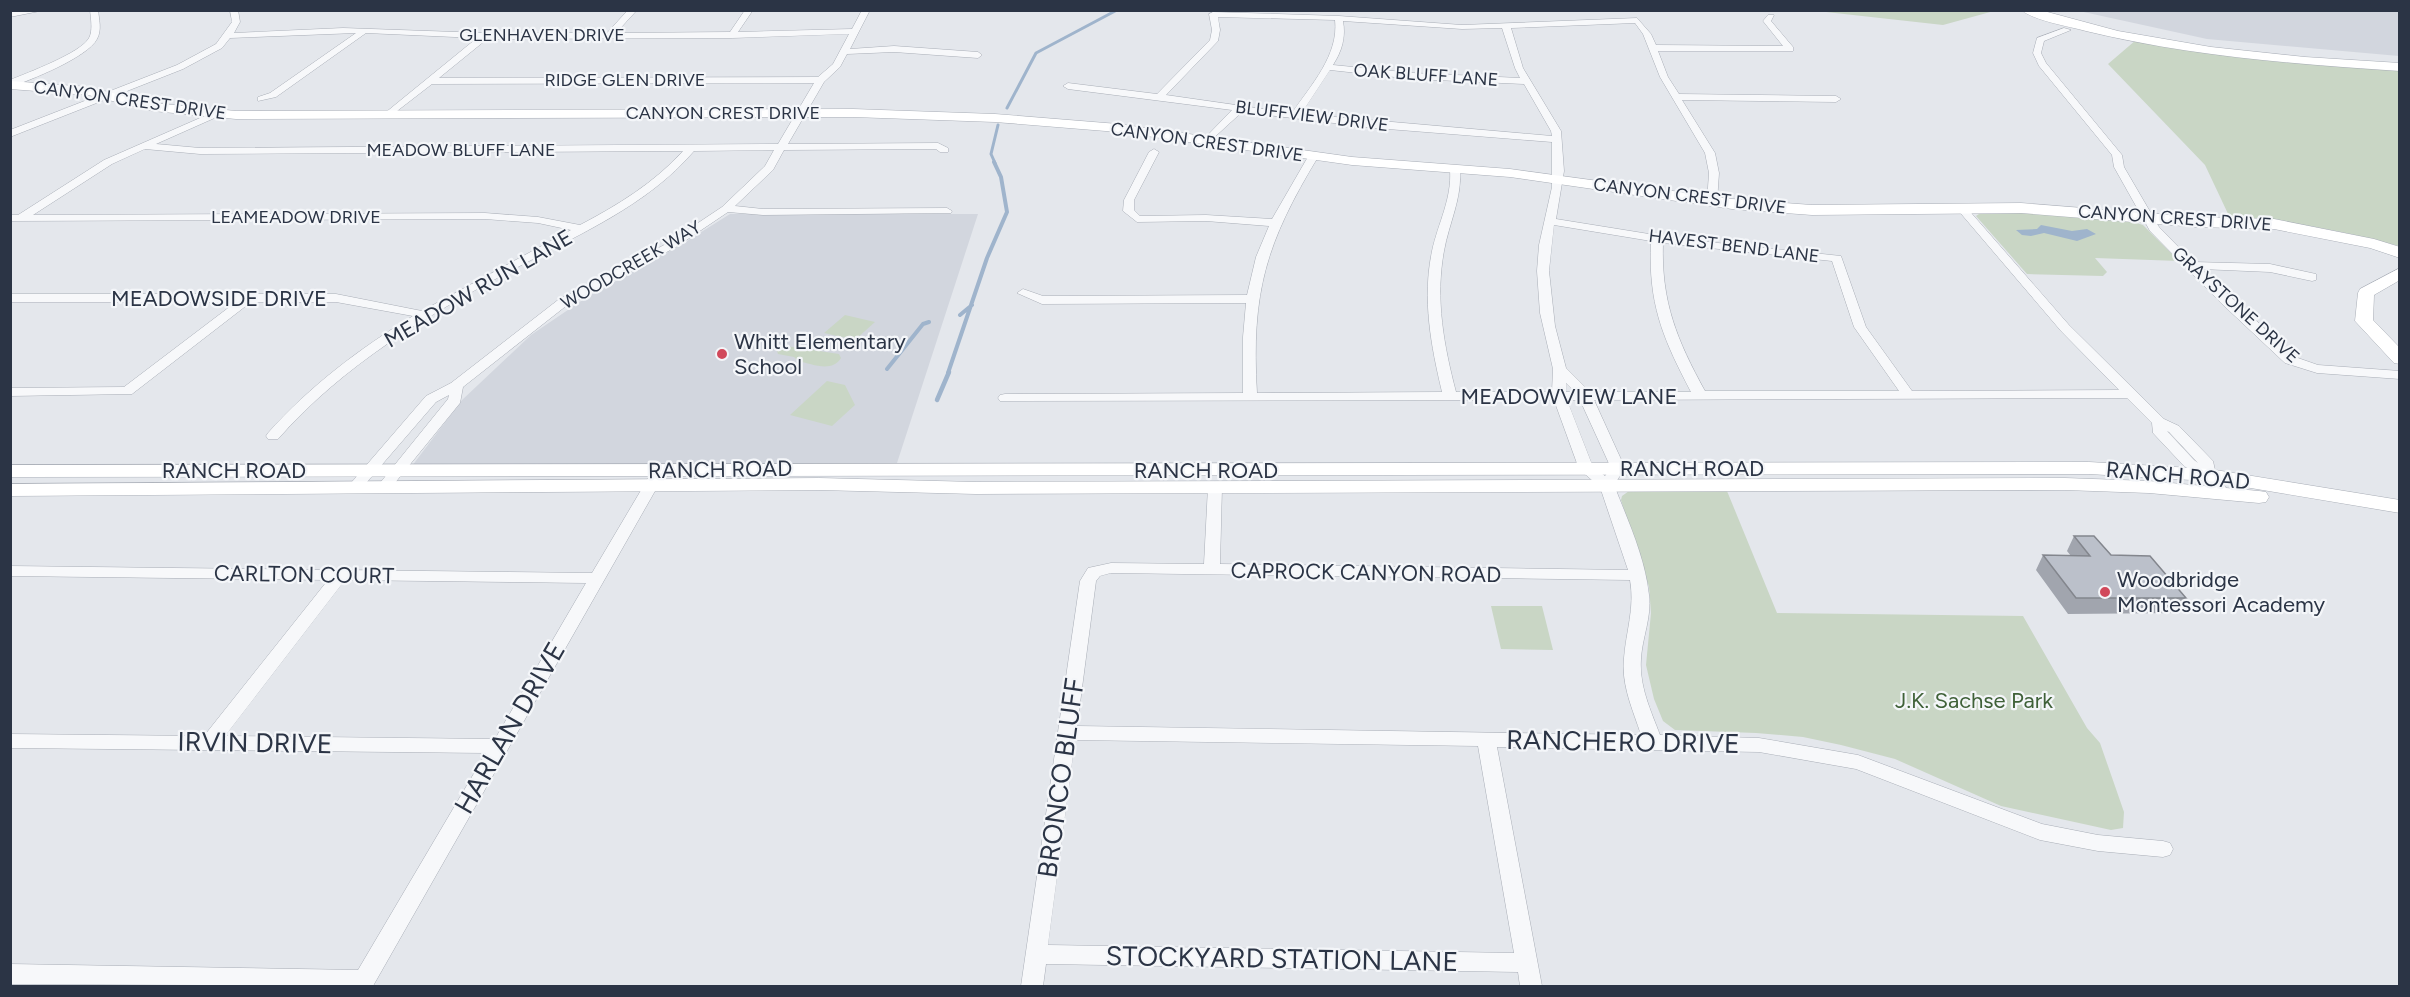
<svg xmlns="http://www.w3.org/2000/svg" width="2410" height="997" font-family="Figtree,sans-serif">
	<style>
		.built { fill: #d2d6de }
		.green { fill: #c9d6c5 }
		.water { fill: #9fb4cc }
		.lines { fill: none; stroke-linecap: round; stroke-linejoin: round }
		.stream-far2 { stroke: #9fb4cc; stroke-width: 3 }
		.stream-far1 { stroke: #9fb4cc; stroke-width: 4 }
		.stream { stroke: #9fb4cc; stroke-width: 4.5 }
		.street-casing { stroke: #a9aeb7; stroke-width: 1 }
		.secondary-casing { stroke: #a9aeb7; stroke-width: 1 }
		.street { fill: #f7f8fa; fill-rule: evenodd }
		.secondary { fill: #fff; fill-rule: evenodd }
		.wall { fill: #a1a5ae }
		.building { fill: #bbc0ca; stroke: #83868d; stroke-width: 1.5 }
		.poi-dot { fill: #d1495b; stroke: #f4f6f9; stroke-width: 2 }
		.labels { text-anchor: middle; stroke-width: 4.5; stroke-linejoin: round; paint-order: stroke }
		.far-street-label { font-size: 18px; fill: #2b3445; stroke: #f4f6f9 }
		.street-label { font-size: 22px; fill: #2b3445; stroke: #f4f6f9 }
		.poi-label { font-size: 22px; fill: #2b3445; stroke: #f4f6f9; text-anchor: start }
		.park-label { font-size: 22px; fill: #3f6138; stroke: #f4f6f9 }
		.near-street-label { font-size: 27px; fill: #2b3445; stroke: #f4f6f9 }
	</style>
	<rect width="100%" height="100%" fill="#e4e7ec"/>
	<path class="built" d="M2079 11H2399V56L2207 39Z
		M730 214H978L897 463 412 466 461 401 531 335 587 297 679 246Z"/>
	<path class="green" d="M1817 11H1994L1943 25Z
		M2136 40 2399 69V246C2341 231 2291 220 2230 218L2205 165 2108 64Z
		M2028 213 2127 220 2143 225 2179 261 2095 258 2107 272 2103 276 2027 274 1976 216 1979 214Z
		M845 315 875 322 855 340 824 333Z
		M786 346 839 354 841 358C832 373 812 364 798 361L794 357 778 354 777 351Z
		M827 381 845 385 855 405 832 426 790 415Z
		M1629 491H1727L1777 613 2023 616 2087 728 2100 743 2124 812 2123 828 2111 830 2001 806 1895 759 1841 745 1803 737 1756 733 1675 730 1663 721 1654 699 1646 665 1651 613 1649 587 1621 500 1622 496Z
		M1491 606H1542L1553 650 1501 649Z"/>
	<path class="water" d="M2041 225 2072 231 2087 229 2096 234 2077 241 2044 233 2031 236 2022 235 2016 230 2037 229Z"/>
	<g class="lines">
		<path class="stream-far2" d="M1007 108 1036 53 1117 10
			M995 163 991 154 998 125"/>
		<path class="stream-far1" d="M960 315 972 305
			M887 369 923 324 929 322
			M948 373 987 258 1007 212 1001 177 994 162"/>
		<path class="stream" d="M937 400 949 372"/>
		<g class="street-casing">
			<path id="street" d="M23 10H45L10 17V12Z
				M90 10H98C99 19 102 30 97 39 88 57 31 80 10 87V80C27 73 81 53 89 38 93 31 91 19 90 10Z
				M230 10H238L240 22 234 33 343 28 485 33H607L628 10H637L616 33 730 32 745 10H753L738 32 852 29 862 10H870L850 49 894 46 978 52 982 55 978 58 894 52 847 54 840 67 824 82 788 144 938 143 948 148V152H940L936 149 784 150 773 170 735 206 763 209 947 208 952 211 951 213 763 215 728 212 676 247 566 306 463 387 460 403 390 489H380L378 486 380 483 448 399 449 395 436 402 361 489 356 491 349 486 351 483 426 396 451 383 558 300 668 243 722 207 765 166 774 150 694 151C647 206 579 234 516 268 429 314 344 364 278 439H268L266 436 268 433C310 386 359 349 413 316L336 302H251L132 394 10 396V388L124 387 236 302H10V294H336L422 311 571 230 538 223 485 219 10 221V215H18L104 160 216 111 219 112V116L156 144 200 148 778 144 814 83 432 84 388 118 383 115 385 113 477 38 366 33 276 97 258 101V97L270 93 356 33 230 38 222 48 183 69 10 137V130L177 65 216 44 232 22ZM849 34 833 64 818 77 439 78 487 39 732 38ZM145 149 200 154 683 151C654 183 618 205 580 225L538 217 485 213 33 215 112 164Z
				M1213 12 1339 16 1462 25 1637 18 1651 34 1656 45 1783 46 1763 21 1768 15H1774L1771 21 1793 47V51H1658L1668 77 1679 94 1836 96 1841 99 1836 102 1682 100 1715 153 1719 173 1717 202 1712 205 1707 202 1709 173 1705 153 1660 77 1643 34 1635 23 1511 28 1523 68 1561 131 1564 171 1556 219 1680 239 1841 256 1866 327 1912 391 2119 390 2061 331 1957 209 1958 207H1966L2069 325 2164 419 2179 426 2213 461 2216 475 2230 493 2228 496H2218L2204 478 2184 466 2153 433 2152 423 2127 398 1594 400 1625 468 1614 485C1628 521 1645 557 1649 595 1652 617 1642 638 1641 659 1639 686 1651 711 1660 735L1759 738 1858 755 2042 824 2098 835 2163 841 2170 843 2173 849 2170 855 2163 857 2098 851 2040 840 1856 769 1759 752 1497 747 1542 986H1520L1518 972 1046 964 1043 986H1021L1080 581 1088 568 1111 563 1204 564 1208 487 1210 484 1215 482 1222 487 1220 564 1628 570 1600 487 1579 469 1554 400 1000 401 998 398 1000 395 1005 394 1243 393V337L1246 303 1042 304 1017 293 1023 289 1043 296 1247 295 1256 257 1269 226 1206 221 1137 222 1123 211 1124 200 1149 152 1154 149 1159 152 1134 200V210L1140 216 1206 215 1272 219 1309 155 1318 157C1266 243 1251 292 1257 393L1442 392C1431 346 1422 299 1432 251 1438 223 1452 199 1450 170L1455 167 1460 170C1462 199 1449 223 1444 251 1435 299 1444 346 1456 392H1552L1553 369 1540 313 1537 271 1539 245 1552 187V142L1375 128 1242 112 1207 144 1202 141 1204 139 1232 110 1068 89 1063 86 1068 83 1157 94 1210 40 1212 30 1209 14ZM1218 17 1335 20C1339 55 1311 85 1292 113L1166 95 1218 41 1220 30ZM1343 21 1462 29 1502 28 1515 68 1520 78 1413 73 1333 65C1342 51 1346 37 1343 21ZM1330 70 1413 79 1524 84 1551 131 1552 136 1301 114ZM1554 225 1651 241C1648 303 1662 337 1691 392H1590L1566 368 1555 326 1549 271ZM1663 243 1832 261 1854 327 1899 391H1705C1677 340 1661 302 1663 243ZM1566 383 1575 392H1566ZM1567 400H1580L1611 468 1605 476 1593 467ZM2167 431 2169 432 2198 463 2194 460ZM1111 573 1630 580C1635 608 1626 631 1624 658 1621 685 1633 710 1641 735L1077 726 1096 581 1100 576ZM1075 740 1478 746 1514 953 1048 945Z
				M2064 28 2071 30 2044 41 2041 53 2046 63 2122 155 2124 167 2159 227 2193 262 2270 264 2316 274V280L2312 281 2270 272 2201 269 2295 357 2318 365 2400 371V379L2317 373 2285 363 2221 303 2150 231 2114 167 2112 155 2039 66 2033 53 2037 38Z
				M660 466 667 470 373 986 10 984V964L358 970 486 753 10 748V734L204 736 328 580 10 576V566L592 573 653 470ZM345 580 586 583 495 739 225 736Z"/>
		</g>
		<g class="secondary-casing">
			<path id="secondary" d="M2021 10H2040L2118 31 2211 47 2305 57 2400 63V71C2294 64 2189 56 2086 31 2068 26 2035 21 2021 10Z
				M10 81 88 87 153 103 236 111 853 109 995 114 1118 124 1352 157 1510 169 1732 199 1812 205 2021 203 2196 217 2274 219 2374 239 2400 247V258L2370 248 2274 229 2196 227 2021 213 1812 215 1732 209 1510 177 1352 165 1118 132 995 122 853 117 236 119 153 111 88 95 10 89Z
				M2400 268V280L2374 295 2373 320 2400 348V364L2394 363 2355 321 2358 293 2360 289Z
				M2089 462 2209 469 2400 500V513L2209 481 2089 474 10 477V465Z
				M819 478 976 482 2065 478 2149 481 2259 491 2266 492 2269 497 2266 502 2259 503 2149 493 2065 490 976 494 819 490 10 496V484Z"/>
		</g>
		<use href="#street" class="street"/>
		<use href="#secondary" class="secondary"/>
	</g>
	<path class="wall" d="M2074 536 2186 598 2176 613 2068 614 2036 570 2043 555 2071 556 2067 551Z"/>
	<path class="building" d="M2074 536H2094L2111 555 2150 556 2186 598H2076L2043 555 2090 556Z"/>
	<g class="poi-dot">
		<circle cx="722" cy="354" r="6"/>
		<circle cx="2105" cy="592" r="6"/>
	</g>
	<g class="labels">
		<g class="far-street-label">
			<text x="542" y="41">GLENHAVEN DRIVE</text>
			<text transform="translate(1426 75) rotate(4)" y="6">OAK BLUFF LANE</text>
			<text x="625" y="86">RIDGE GLEN DRIVE</text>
			<text transform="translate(130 100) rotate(8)" y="6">CANYON CREST DRIVE</text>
			<text x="723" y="119">CANYON CREST DRIVE</text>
			<text transform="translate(1312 116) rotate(7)" y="6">BLUFFVIEW DRIVE</text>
			<text transform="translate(1207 142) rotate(8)" y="6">CANYON CREST DRIVE</text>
			<text x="461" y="156">MEADOW BLUFF LANE</text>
			<text transform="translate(1690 196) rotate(7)" y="6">CANYON CREST DRIVE</text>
			<text x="296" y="223">LEAMEADOW DRIVE</text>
			<text transform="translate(2175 218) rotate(4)" y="6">CANYON CREST DRIVE</text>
			<text transform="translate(1734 246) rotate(7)" y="6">HAVEST BEND LANE</text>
			<text transform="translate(631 265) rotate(-30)" y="6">WOODCREEK WAY</text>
			<text transform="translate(2236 305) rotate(42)" y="6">GRAYSTONE DRIVE</text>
		</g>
		<g class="street-label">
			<text transform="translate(478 288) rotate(-30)" y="8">MEADOW RUN LANE</text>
			<text x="219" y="306">MEADOWSIDE DRIVE</text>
			<text x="1569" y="404">MEADOWVIEW LANE</text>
			<text x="1692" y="476">RANCH ROAD</text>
			<text transform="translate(720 469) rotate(-1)" y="8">RANCH ROAD</text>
			<text x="234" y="478">RANCH ROAD</text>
			<text x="1206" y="478">RANCH ROAD</text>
			<text transform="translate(2178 475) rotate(5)" y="8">RANCH ROAD</text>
			<text transform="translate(1366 572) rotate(1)" y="8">CAPROCK CANYON ROAD</text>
			<text transform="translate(304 574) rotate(1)" y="8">CARLTON COURT</text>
		</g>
		<g class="poi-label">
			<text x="734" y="349">Whitt Elementary<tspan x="734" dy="25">School</tspan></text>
			<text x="2117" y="587">Woodbridge<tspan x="2117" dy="25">Montessori Academy</tspan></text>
		</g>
		<g class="park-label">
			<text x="1974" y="708">J.K. Sachse Park</text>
		</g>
		<g class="near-street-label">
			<text transform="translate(510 728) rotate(-60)" y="9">HARLAN DRIVE</text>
			<text transform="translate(1623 742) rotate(1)" y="9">RANCHERO DRIVE</text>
			<text transform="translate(255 743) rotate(1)" y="9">IRVIN DRIVE</text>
			<text transform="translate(1061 778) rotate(-82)" y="9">BRONCO BLUFF</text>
			<text transform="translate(1282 959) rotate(1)" y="9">STOCKYARD STATION LANE</text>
		</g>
	</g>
	<rect width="2410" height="997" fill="none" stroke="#2b3445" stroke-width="24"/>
</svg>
